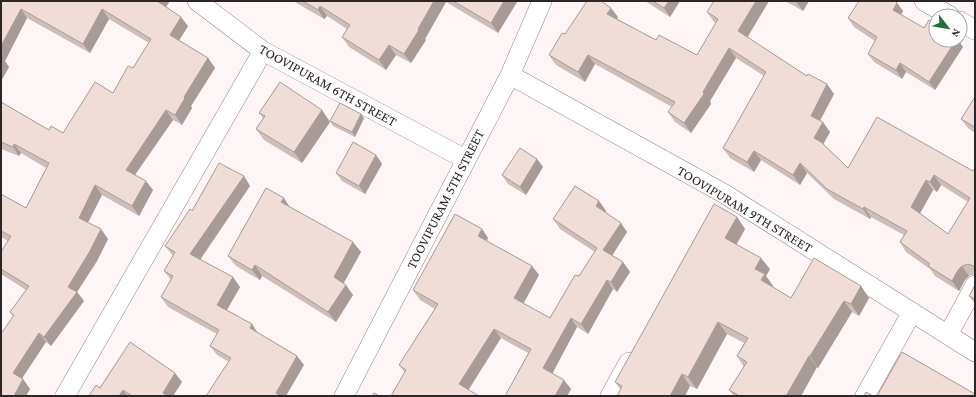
<svg xmlns="http://www.w3.org/2000/svg" width="976" height="397" font-family="'Crimson Pro',serif">
	<style>
		.lines { fill: none; stroke-linecap: round; stroke-linejoin: round }
		.street-casing { stroke: #968487; stroke-width: 20 }
		.street { stroke: #fff; stroke-width: 19 }
		.wall { fill: #cebeba; fill-rule: evenodd }
		.shaded-wall { fill: #a89b97 }
		.building { fill: #f0ddd8; stroke: #a89b97; fill-rule: evenodd }
		.labels { text-anchor: middle; stroke-width: 3; stroke-linejoin: round; paint-order: stroke }
		.street-label { font-size: 14px; fill: #2d2627; stroke: #fff }
	</style>
	<rect width="100%" height="100%" fill="#fdf5f6"/>
	<g class="lines">
		<g class="street-casing">
			<path id="street" d="M197 1 263 51 465 159
				M924 1 950 16
				M960 21 975 30
				M510 75 723 193 975 352
				M948 335 975 285
				M65 396 263 51
				M344 396 510 75 542 1
				M610 396 629 362
				M865 396 912 312"/>
		</g>
		<use href="#street" class="street"/>
	</g>
	<path class="wall" d="M1 1H170L166 7 188 26 179 40 208 58 215 68 191 106 192 108 182 125 173 120 135 175 153 190 139 216 102 195 88 223 108 239 97 261 77 292 84 301 51 346 46 342 22 378 23 379 30 389 26 396H1L13 316 10 312 26 290 1 274V252L8 241 1 237V194L26 208 46 168 21 153 19 156 1 149V102L49 130 63 133 113 93 133 68 149 43 109 19 90 53 27 18 5 61 9 67 1 81Z
		M293 1H516L517 2 498 33 446 2 425 39 426 40 411 63 396 55 386 70 349 47 342 37 347 29 327 16 324 19Z
		M645 1H680L670 17Z
		M769 1 747 38 807 76 827 84 834 94 820 121 830 132 823 144 848 168 973 171 975 168V274L969 276 965 280 959 291 935 276 930 269 906 252 900 242 904 235 871 217 870 219 834 199 807 173 800 185 761 160 754 172 730 158 723 148 764 76 736 58 710 101 711 104 691 133 675 122 668 112 672 107 595 64 585 82 556 65 549 55 565 34 618 17 617 19 656 40 697 55 716 23 714 22 707 12ZM941 185 968 202 948 234 920 213 933 190 937 192Z
		M785 1H809L803 11Z
		M897 3 903 11 901 15 936 40H958L963 47 935 90 906 72 902 79 874 62 868 54 875 41 854 27 848 18Z
		M975 97V133L968 128 961 119Z
		M322 110 330 122 302 163 264 140 256 129 263 118 259 113Z
		M364 118 355 137 333 126 330 121Z
		M376 155 382 164 365 194 342 181 336 173Z
		M537 159 543 167 526 195 508 184 502 175Z
		M244 176 250 186 200 260 240 287 227 310 252 324 257 332 297 356 304 365 229 362 217 355 210 346 217 334 168 307 161 297 171 280 164 271 173 256 165 246 192 211Z
		M599 201 606 211 605 212 627 232 612 255 623 262 630 272 617 292 613 289 588 334 577 327 552 373 571 389 567 396H505L528 353 501 338 405 373 399 365 435 309 420 300 413 290 482 229 488 238 487 241 532 266 539 275 523 303 550 318 579 276 595 252 560 229 553 219Z
		M290 207 361 252 343 283 353 295 336 322 262 276 260 280 236 266 228 256Z
		M737 217 745 229 737 244 770 269 766 276 773 286 772 287 791 298 861 286 869 298 859 316 852 312 818 368 817 367 801 396H734L729 390 744 367 737 356 744 343 727 334 697 389 690 386 620 389 615 382Z
		M975 285V304L969 296Z
		M182 382 173 396H89L100 388Z"/>
	<path class="shaded-wall" d="M157 1H170L163 11Z
		M434 1H445L446 2 425 39 426 40 411 63 404 54Z
		M504 1H516L517 2 498 33 491 23Z
		M669 1H680L670 17 664 8Z
		M756 1H769L745 41 738 31Z
		M796 1H809L803 11 796 2Z
		M897 3 903 11 898 18 893 10Z
		M320 6 327 16 324 19 318 10Z
		M611 8 618 17 614 24 607 14Z
		M21 9 27 18 5 61 9 67 1 81V46Z
		M102 9 109 19 90 53 83 44Z
		M181 17 188 26 177 44 170 35Z
		M956 40H958L963 47 935 90 929 82Z
		M389 45 396 55 386 70 379 60Z
		M729 48 736 58 710 101 711 104 691 133 684 123Z
		M588 55 595 64 585 82 578 72Z
		M208 58 215 68 191 106 192 108 182 125 175 115 184 97Z
		M900 63 906 72 902 79 896 70Z
		M827 84 834 94 817 126 811 116Z
		M166 110 173 120 132 179 126 170Z
		M322 110 330 122 302 163 294 152Z
		M361 114 364 118 355 137 352 132Z
		M823 122 830 132 821 148 814 138Z
		M14 144 21 153 19 156 13 147Z
		M754 151 761 160 754 172 747 162Z
		M376 155 382 164 365 194 359 186Z
		M537 159 543 167 526 195 520 187Z
		M800 163 807 173 800 185 793 175Z
		M934 175 941 185 937 192 930 182Z
		M244 176 250 186 197 264 190 254Z
		M926 180 933 190 918 217 911 207Z
		M146 181 153 190 139 216 132 206Z
		M95 185 102 195 85 228 79 218Z
		M284 198 291 209 281 202Z
		M599 201 606 211 603 216 596 206Z
		M864 207 871 217 870 219 863 209Z
		M737 217 745 229 733 250 725 238Z
		M621 223 627 232 610 259 603 250Z
		M101 229 108 239 97 261 77 292 84 301 51 346 44 337 68 287Z
		M482 229 488 238 484 245 478 236Z
		M353 242 361 252 341 288 334 277Z
		M761 258 770 269 766 276 773 286 770 292 761 280 755 269Z
		M623 262 630 272 617 292 611 282Z
		M255 265 262 276 260 280 252 270Z
		M532 266 539 275 521 308 514 298Z
		M962 266 969 276 965 280 959 291 952 281 958 270Z
		M233 277 240 287 224 315 217 305Z
		M607 280 613 289 588 334 581 324Z
		M346 285 353 295 336 322 328 312Z
		M861 286 869 298 859 316 851 304Z
		M844 301 852 312 818 368 810 356Z
		M571 318 577 327 550 378 543 368Z
		M718 322 727 334 697 389 688 377Z
		M252 324 258 334 250 328Z
		M494 329 501 338 466 394 459 384Z
		M39 333 46 342 19 383 13 373Z
		M297 356 304 365 286 396H278L276 393Z
		M809 356 817 367 801 396H786Z
		M175 373 182 382 173 396H165L163 393Z
		M682 374 690 386 685 396H670Z
		M23 379 30 389 26 396H14Z
		M564 380 571 389 567 396H555Z
		M123 390 127 396H119Z"/>
	<path class="building" d="M1 1H157L181 17 170 35 208 58 184 97 185 98 175 115 166 110 126 170 146 181 132 206 95 185 79 218 101 229 90 251 68 287 77 292 44 337 39 333 13 373 23 379 14 396H1V334L14 315 10 312 29 286 1 269V252L11 236 1 231V194L26 208 49 163 14 144 13 147 1 142V102L49 130 51 126 63 133 95 82 113 93 128 66 133 68 151 39 102 9 83 44 21 9 1 46Z
		M303 1H434L418 29 419 30 404 54 389 45 379 60 342 37 350 25 320 6 318 10Z
		M453 1H504L491 23Z
		M587 1H601L611 8 607 14 656 40 659 35 697 55 718 19 707 12 714 1H756L738 31 807 76 808 74 827 84 811 116 823 122 814 138 821 142 848 168 877 117 973 171 975 168V267L974 266 968 264 962 266 958 270 952 281 928 266 930 264 900 242 907 231 864 207 863 209 827 189 800 163 793 175 754 151 747 162 723 148 766 72 729 48 703 92 704 94 684 123 668 112 675 102 588 55 578 72 549 55 562 33 565 34ZM934 175 970 198 948 234 911 207 926 180 930 182Z
		M653 1H669L664 8Z
		M859 1H895L897 3 893 10 924 28 929 20 936 25V40H956L929 82 900 63 896 70 868 54 877 37 848 18Z
		M280 82 322 110 294 152 256 129 265 116 259 113Z
		M975 97V127L961 119Z
		M340 103 361 114 352 132 330 121Z
		M353 142 376 155 359 186 336 173Z
		M520 148 537 159 520 187 502 175Z
		M219 163 244 176 190 254 233 277 217 305 252 324 250 328 297 356 276 393 280 396H206L231 358 210 346 219 330 161 297 173 276 164 271 175 252 165 246 190 209 192 211Z
		M575 186 599 201 596 206 621 223 603 250 623 262 611 282 607 280 581 324 571 318 543 368 564 380 555 396H505L531 349 494 329 459 384 479 396H391L406 370 399 365 438 304 413 290 455 214 482 229 478 236 532 266 514 298 550 318 575 275 579 276 597 248 553 219Z
		M266 188 284 198 281 202 353 242 334 277 346 285 328 312 255 265 252 270 228 256Z
		M714 204 737 217 725 238 761 258 755 269 765 274 761 280 791 298 814 258 861 286 851 304 844 301 810 356H809L786 396H737L738 395 729 390 747 362 737 356 748 338 718 322 688 377 682 374 670 396H617L622 386 615 382Z
		M975 285V299L969 296Z
		M130 342 175 373 163 393 168 396H132L123 390 119 396H89L96 385 100 388Z
		M902 352 975 394V396H877Z
		M866 392 873 396H864Z
		M374 393 379 396H372Z"/>
	<g class="labels">
		<g class="street-label">
			<text transform="translate(328 85) rotate(29)" y="5">TOOVIPURAM 6TH STREET</text>
			<text transform="translate(445 199) rotate(-63)" y="5">TOOVIPURAM 5TH STREET</text>
			<text transform="translate(745 209) rotate(31)" y="5">TOOVIPURAM 9TH STREET</text>
		</g>
	</g>
	<rect width="976" height="397" fill="none" stroke="#2d2627" stroke-width="4"/>
	<g transform="translate(948 28) rotate(121)"><circle r="19" fill="#ffffff" stroke="#aba8a9"/>
	<path d="M0-3L7 15L0 10L-7 15Z" fill="#236e3c"/>
	<text y="-6" font-size="11" font-weight="bold" text-anchor="middle" fill="#2d2627">N</text>
	</g>
</svg>
